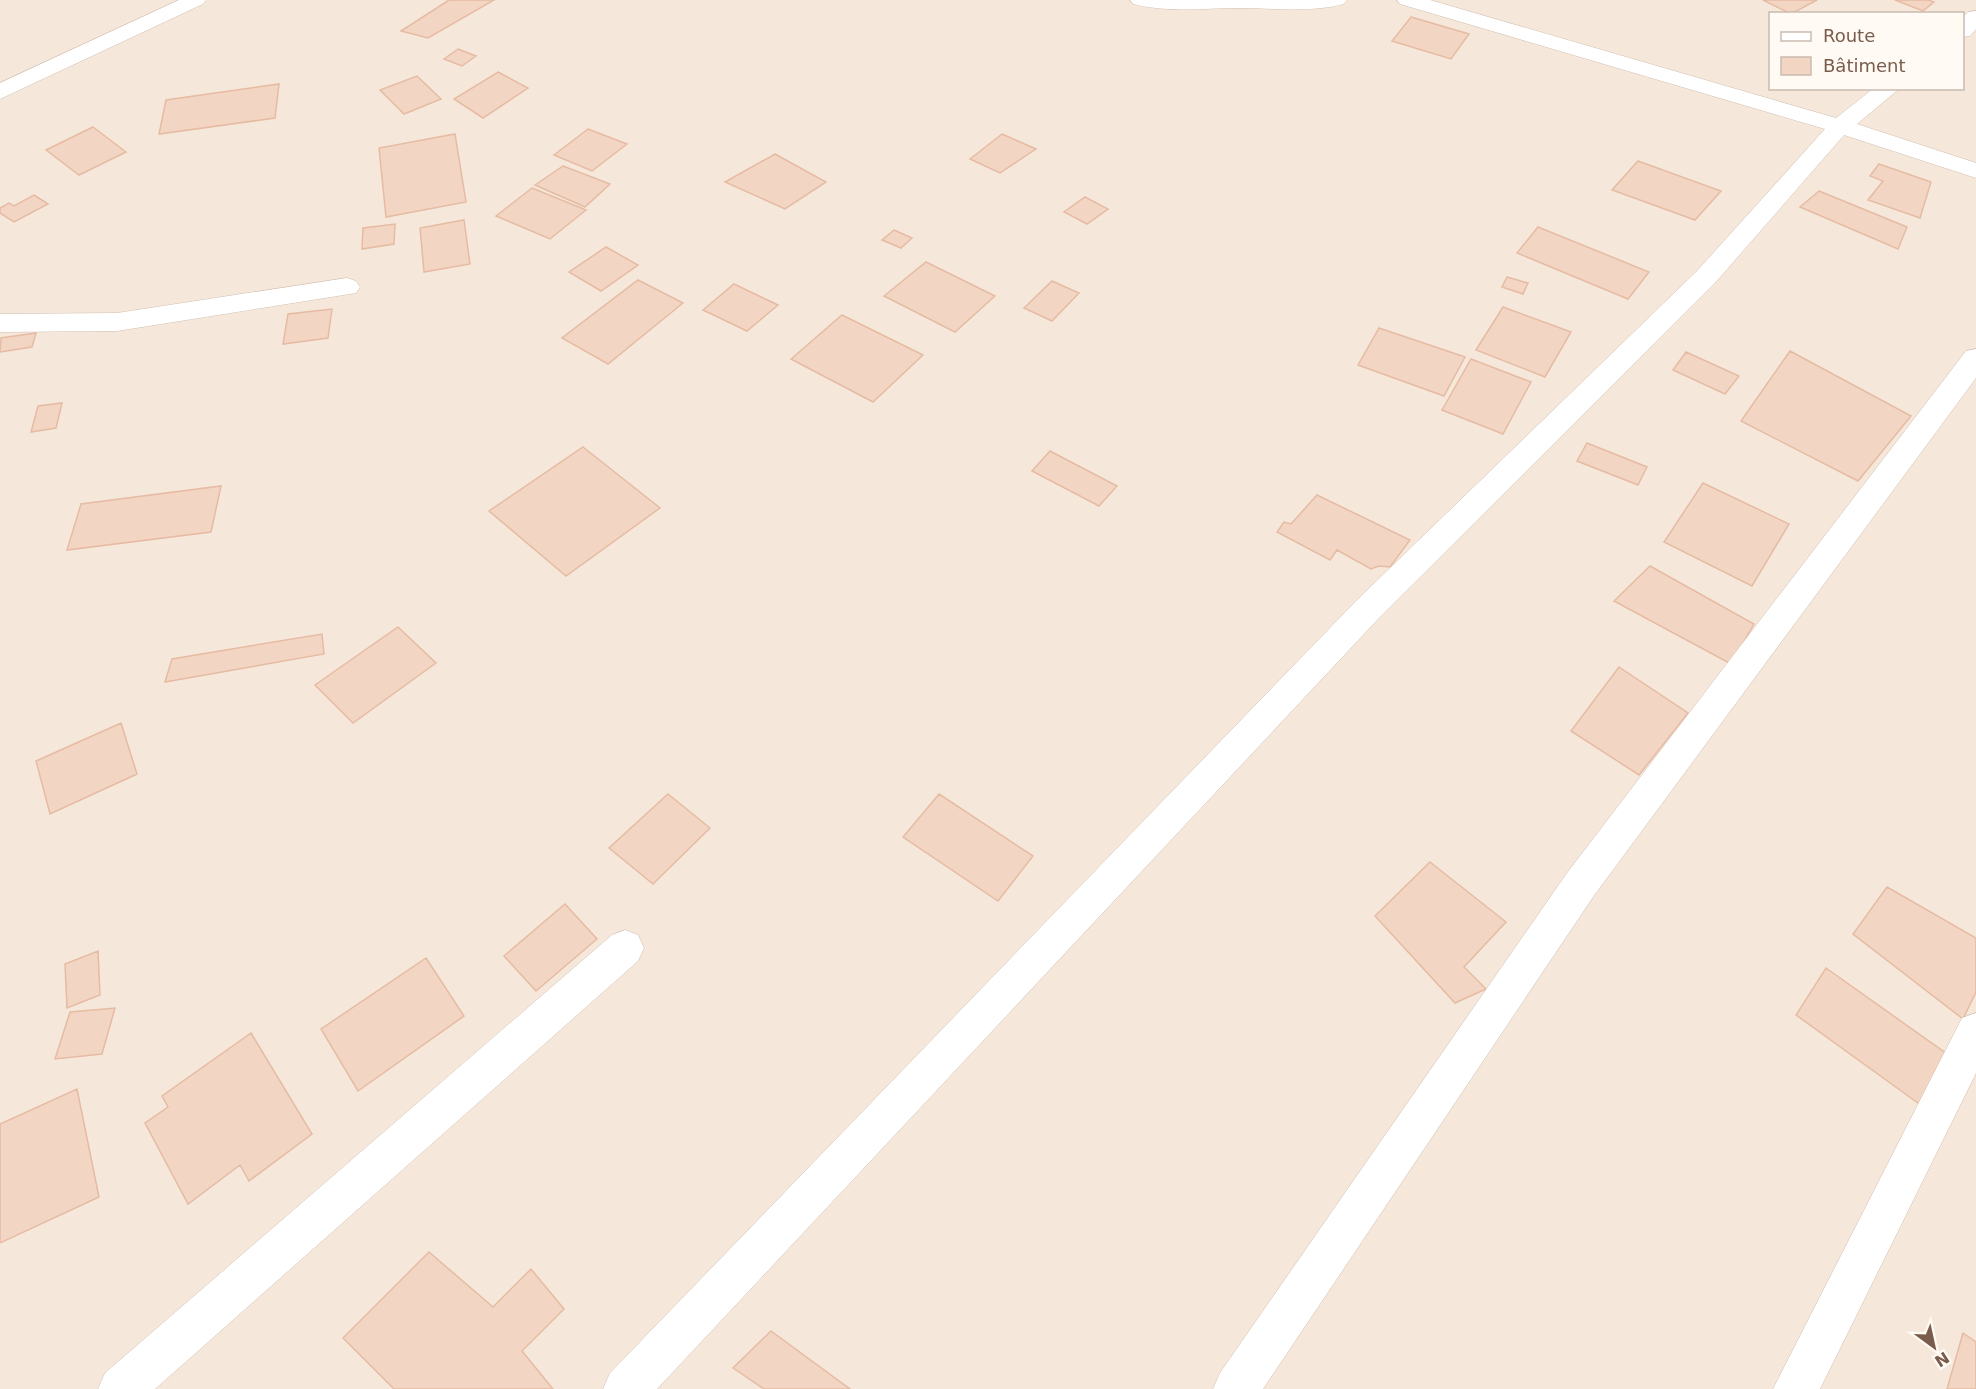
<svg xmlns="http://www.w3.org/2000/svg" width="1976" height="1389" font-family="'DejaVu Sans',sans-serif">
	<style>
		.residential { fill: #f5e8da; fill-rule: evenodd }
		.building { fill: #f3d5c3; stroke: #e6bba3; stroke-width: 1.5 }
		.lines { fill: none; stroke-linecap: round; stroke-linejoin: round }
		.minor-casing { stroke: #d1beb0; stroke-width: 1 }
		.minor { fill: #fff; fill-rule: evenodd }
	</style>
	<rect width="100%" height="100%" fill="#fdf6ec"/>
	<path class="residential" d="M0 0H1976V1389H0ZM1770 14H1962V88H1770Z"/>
	<path class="building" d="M449 0H494L428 38 401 31Z
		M1763 0H1817L1791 14Z
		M1895 0H1928L1934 2 1923 11Z
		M1411 17 1469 34 1451 59 1392 41Z
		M458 49 476 56 462 66 444 59Z
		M498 72 528 88 483 118 454 99Z
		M417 76 441 99 404 114 380 90Z
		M279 84 275 118 159 134 166 100Z
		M93 127 126 152 79 175 46 150Z
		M588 129 627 144 592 171 554 155Z
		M455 134 466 202 386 217 379 148Z
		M1002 134 1036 149 1000 173 970 159Z
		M775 154 826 182 785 209 725 182Z
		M1638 161 1721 191 1695 220 1612 190Z
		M1879 164 1931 182 1920 218 1868 200 1883 181 1870 176Z
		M563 166 610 184 585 207 535 185Z
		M532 188 586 210 550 239 496 216Z
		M1819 191 1907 227 1898 249 1800 207Z
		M34 195 48 204 14 222 0 213V208L9 203 14 206Z
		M1085 197 1108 209 1087 224 1064 212Z
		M464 220 470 264 424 272 420 228Z
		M395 224 394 244 362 249 363 228Z
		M1538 227 1649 272 1628 299 1517 253Z
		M894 230 912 238 901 248 882 240Z
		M606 247 638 265 601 291 569 272Z
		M926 262 995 296 955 332 884 296Z
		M1507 277 1528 283 1523 294 1502 287Z
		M638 280 683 303 608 364 562 338Z
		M1052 281 1079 293 1052 321 1024 308Z
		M734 284 778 305 747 331 703 310Z
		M1503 307 1571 332 1545 377 1476 350Z
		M332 309 328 338 283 344 288 314Z
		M842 315 923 355 873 402 791 359Z
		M1379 328 1465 357 1444 396 1358 365Z
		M36 333 32 347 0 352 1 338Z
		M1790 351 1911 416 1858 481 1741 421Z
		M1686 352 1739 376 1725 394 1673 370Z
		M1471 359 1531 382 1503 434 1442 410Z
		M62 403 56 428 31 432 38 406Z
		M1587 443 1647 467 1638 485 1577 461Z
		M583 447 660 508 566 576 489 511Z
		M1050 451 1117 486 1099 506 1032 471Z
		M1703 483 1789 524 1752 586 1664 542Z
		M221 486 211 532 67 550 81 504Z
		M1317 495 1410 540 1390 567 1379 566 1371 569 1337 550 1330 560 1277 532 1284 522 1291 524Z
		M1650 566 1754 624 1731 664 1614 601Z
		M398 627 436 663 353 723 315 685Z
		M322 634 324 654 165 682 172 659Z
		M1619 667 1688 713 1639 775 1571 731Z
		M121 723 137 774 50 814 36 761Z
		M668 794 710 828 653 884 609 848Z
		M939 794 1033 856 998 901 903 837Z
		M1430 862 1506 922 1464 967 1486 989 1455 1003 1375 916Z
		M1887 887 1976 938V992L1963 1019 1853 934Z
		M565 904 597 939 536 991 504 956Z
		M98 951 100 995 67 1008 65 964Z
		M426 958 464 1016 358 1091 321 1029Z
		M1826 968 1950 1056 1922 1106 1796 1015Z
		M115 1008 102 1054 55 1059 70 1012Z
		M251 1033 312 1134 249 1181 240 1165 188 1204 145 1123 168 1107 162 1096Z
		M77 1089 99 1197 0 1243V1124Z
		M429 1252 493 1307 531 1269 564 1309 522 1351 553 1389H394L343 1338Z
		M771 1331 850 1389H764L733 1368Z
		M1963 1333 1976 1342V1389H1947Z"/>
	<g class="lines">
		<g class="minor-casing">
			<path id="minor" d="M179 0H206L203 4 0 99V83Z
				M1130 0H1347L1344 4C1310 13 1273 8 1238 8 1203 8 1168 13 1133 4Z
				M1397 0H1430L1836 118 1874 88H1900L1857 124 1976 163V178L1844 135 1715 283 1378 619 657 1389H603L610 1373 1356 601 1697 271 1825 129 1400 4Z
				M1976 11V29L1970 36 1962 37V18L1968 12Z
				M347 278 356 281 360 287 356 293 117 331 0 332V314L117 313Z
				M1976 349V378L1593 897 1263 1389H1213L1220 1373 1567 873 1966 351Z
				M625 930 638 935 644 948 638 961 155 1389H98L105 1373 612 935Z
				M1976 1013V1073L1820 1389H1773L1962 1018Z"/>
		</g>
		<use href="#minor" class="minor"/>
	</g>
	<rect x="1769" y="12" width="195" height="78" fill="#fffaf3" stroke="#cabbb1" stroke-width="1.5"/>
	<rect x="1781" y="32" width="30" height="9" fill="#ffffff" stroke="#cabbb1" stroke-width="1.5"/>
	<text x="1823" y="42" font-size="18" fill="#7a5c4d">Route</text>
	<rect x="1781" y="57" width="30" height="18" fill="#f3d5c3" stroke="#cabbb1" stroke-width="1.5"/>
	<text x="1823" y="72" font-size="18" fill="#7a5c4d">Bâtiment</text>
	<g transform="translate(1934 1347) rotate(147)" stroke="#fffaf3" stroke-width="4.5" paint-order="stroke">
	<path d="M0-4.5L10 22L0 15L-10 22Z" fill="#7a5c4d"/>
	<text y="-9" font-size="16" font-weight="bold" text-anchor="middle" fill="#7a5c4d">N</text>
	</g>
</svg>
